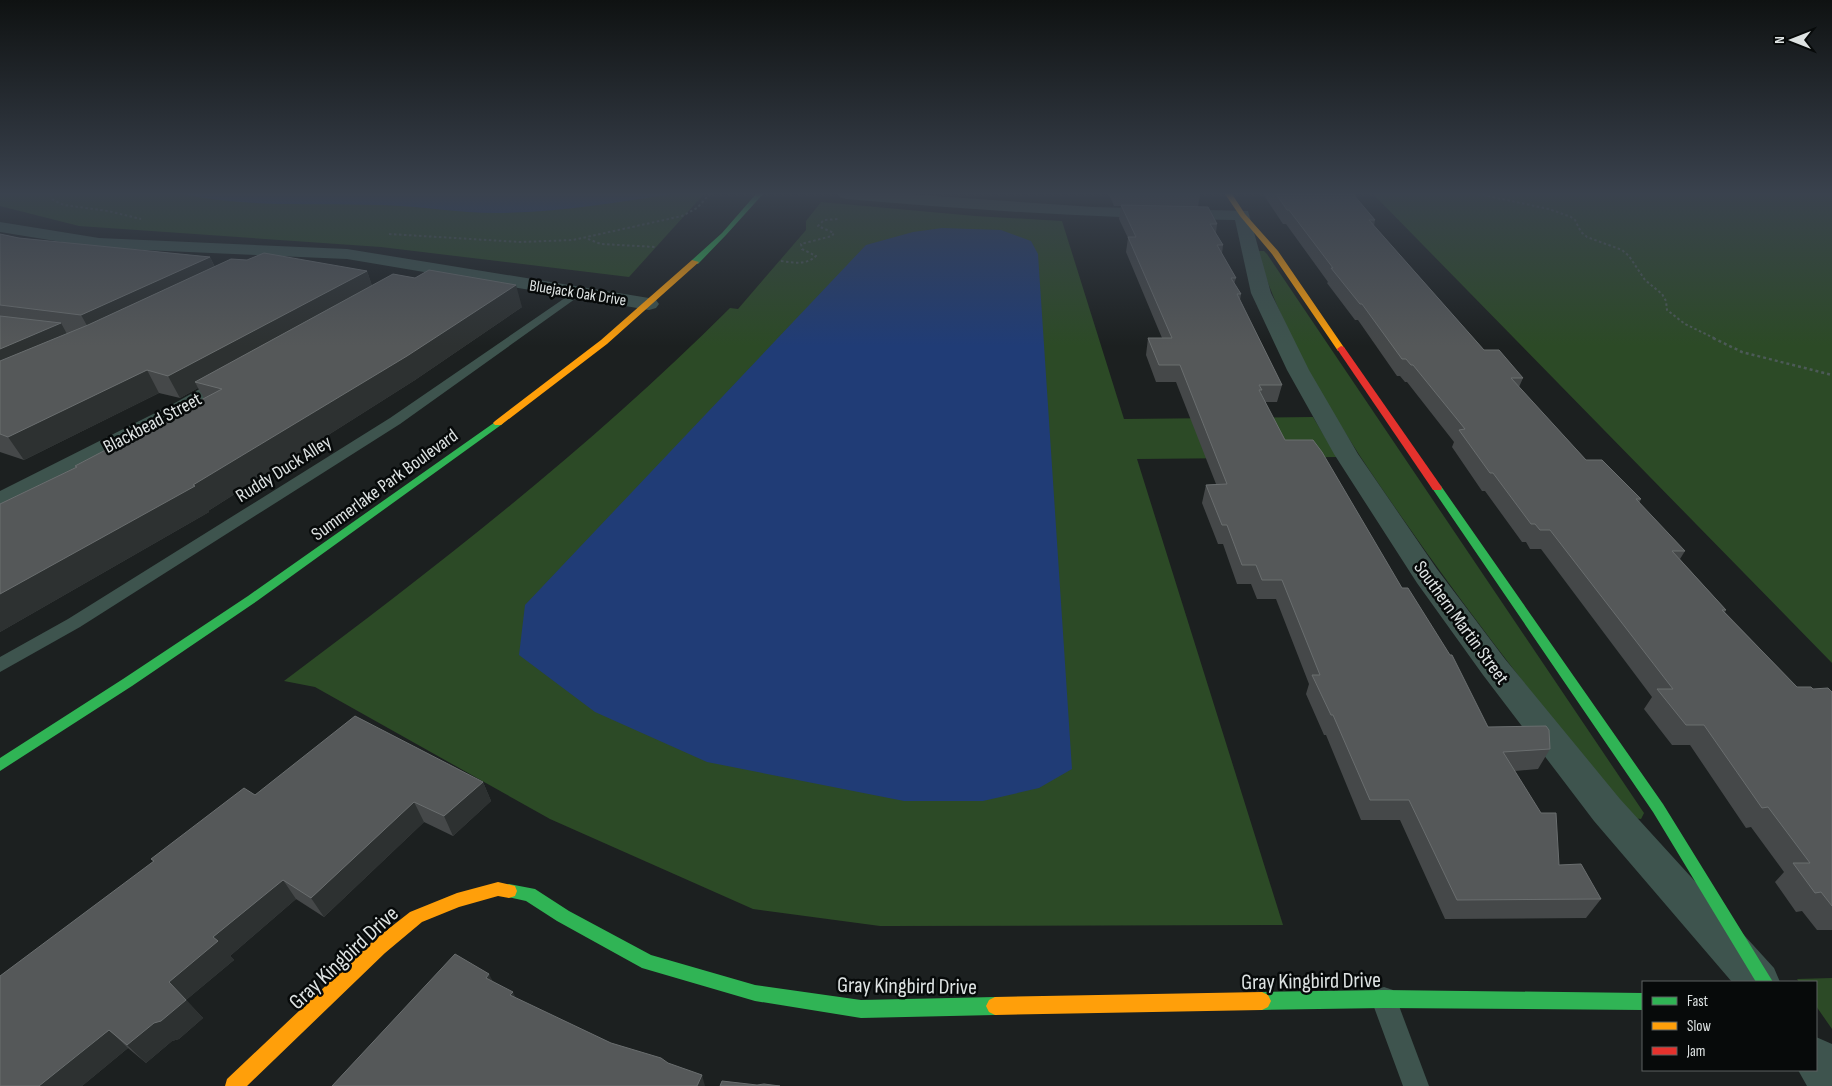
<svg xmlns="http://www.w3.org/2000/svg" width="1832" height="1086" font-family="'Sofia Sans Condensed',sans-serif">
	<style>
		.green { fill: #2c4a26 }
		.water { fill: #203c76 }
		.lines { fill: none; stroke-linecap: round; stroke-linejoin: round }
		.path-far1 { stroke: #4c5a57; stroke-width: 2; stroke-dasharray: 2.5 2.5; stroke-linecap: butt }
		.path { stroke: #4c5a57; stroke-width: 2.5; stroke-dasharray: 3 3; stroke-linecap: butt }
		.lane { fill: #3e544e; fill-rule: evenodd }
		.street { fill: #3e544e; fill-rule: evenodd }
		.fast { fill: #30b455; fill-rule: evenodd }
		.slow { fill: #ff9f0a; fill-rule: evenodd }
		.jam { fill: #e5322d; fill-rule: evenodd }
		.wall { fill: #454849 }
		.shaded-wall { fill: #2d3131 }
		.building { fill: #555859; stroke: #6a6e6f }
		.labels { text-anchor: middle; stroke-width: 5; stroke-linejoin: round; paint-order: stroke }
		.far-street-label { font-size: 16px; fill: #dee3e3; stroke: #070a0a }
		.street-label { font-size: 19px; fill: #dee3e3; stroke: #070a0a }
		.near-street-label { font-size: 22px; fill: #dee3e3; stroke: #070a0a }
	</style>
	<rect width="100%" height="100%" fill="#1c2020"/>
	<path class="green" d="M0 194H704L629 277 381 247 79 226 0 206Z
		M1373 194H1832V663L1421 243Z
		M821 202 975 216 1062 221 1124 419 1313 417 1337 457 1137 459 1283 925 880 926 753 909 550 819 315 687 284 681C439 565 592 446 730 308L738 309 806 230V221Z
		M1257 251H1264L1267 254 1644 813 1641 819 1632 818C1550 718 1470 616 1396 509 1341 430 1286 344 1257 251Z
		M1832 978V1029L1816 1006V982H1799L1797 979Z"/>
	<path class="water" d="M183 194H672C614 203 555 213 496 213 458 213 421 206 383 205 317 203 248 208 183 194Z
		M942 228 1001 230 1031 241 1038 254 1072 769 1039 788 983 801H904L707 762 595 712 519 655 525 605 866 245 913 232Z"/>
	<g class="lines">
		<path class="path-far1" d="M51 194 53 200 64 205 108 211 141 219
			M1478 194 1549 209 1571 217 1575 220 1581 232 1587 237 1622 250 1629 256 1645 280 1662 294 1666 301 1667 310 1685 324 1716 339
			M389 234 520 242 573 240 682 216 697 208 710 194
			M588 239 601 244 656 247
			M781 261C794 263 806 265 816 256L802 249 801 244 832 236 834 233 818 226 824 220 839 219"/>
		<path class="path" d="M1713 338 1742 352 1832 375"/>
		<path class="lane" d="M578 289 582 290 584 292 582 294 400 424 80 627 0 672V657L68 619 390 418Z
			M1384 987 1393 990 1429 1086H1403L1371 999 1375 990Z"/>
		<path class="street" d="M838 194H906L1093 207 1248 211 1271 293 1309 370 1358 454 1437 569 1505 659 1620 799 1774 968 1780 982H1732L1594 821 1483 675 1417 583 1334 454 1287 370 1251 293 1235 220C1105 219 975 210 846 199L840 197Z
			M0 222 99 238 347 249 649 298 656 300 659 304 656 308 649 310 347 259 99 248 0 232Z
			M236 371 244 373 247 378 244 383 189 414 9 507 0 509V491L173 404 228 373Z
			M1816 1037 1832 1044V1086H1807L1798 1070H1816Z"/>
		<path class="fast" d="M756 194H763L726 235 698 264H692V260L722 233Z
			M498 420 503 423 501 425 257 601 132 686 0 771V758L123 679 248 596Z
			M1437 485 1441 486 1663 804 1773 982H1756L1653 812 1432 488Z
			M509 884 535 889 569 911 651 955 755 985 861 1000 995 997 1001 1000 1004 1006 1001 1012 995 1015 861 1018 755 1001 642 968 557 921 526 901 503 896 501 891 503 886Z
			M1384 990 1643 993V1010L1384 1008 1262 1010 1256 1007 1253 1001 1256 995 1262 992Z"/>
		<path class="slow" d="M1225 194H1232L1245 214 1278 251 1345 349 1344 351H1338L1272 254 1240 216Z
			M692 260 699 262 607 344 501 425H495L493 423 495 421 601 340Z
			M498 882 515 886 517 891 515 896 509 898 498 896 459 907 422 922 385 953 247 1086H225L227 1079 373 941 410 912 457 893Z
			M1262 992 1268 995 1271 1001 1268 1007 1262 1010 995 1015 989 1012 986 1006 989 1000 995 997Z"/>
		<path class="jam" d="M1341 346 1344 347 1441 486 1442 488 1441 490H1433L1337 349Z"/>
	</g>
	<path class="wall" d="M1109 194H1200L1198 207 1217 224 1216 233 1223 245 1222 254 1236 278 1234 284 1241 294 1240 300 1282 385 1277 402H1265L1285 440 1402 588 1488 727 1550 749 1538 769 1515 771 1559 865 1601 899 1586 918 1445 919 1400 820H1361L1326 735H1324L1306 694 1309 684 1276 599H1257L1251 584H1237L1223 544H1218L1202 503 1206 485 1216 484 1176 382H1156L1146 355 1148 338H1162L1126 252 1128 238 1119 219 1121 206H1114Z
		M1263 194H1353L1375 220 1374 226 1484 350 1523 378 1519 387 1586 460 1641 499 1639 503 1685 551 1680 559 1726 610 1725 612 1797 687 1832 692V930H1817L1802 911 1796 912 1775 882 1784 872 1751 827 1746 828 1690 745H1672L1644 709 1652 697 1541 549H1530L1526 542H1522L1485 491H1482L1452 447 1454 442 1407 382H1405L1400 376H1397L1358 320H1355L1327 283 1328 282 1286 224H1283Z
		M0 234 19 238 210 257 215 267 367 271 372 286 522 307 415 380 208 511 209 512 0 632V504L76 467 75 466 204 398 198 388 180 398 159 393 24 460 0 452Z
		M483 782 491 801 453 836 424 822 324 917 296 899 230 956 234 960 186 1000 203 1018 179 1039 172 1041 146 1063 128 1048 82 1086 153 861 151 859 255 795Z"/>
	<path class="shaded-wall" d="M210 257 219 277 93 336 81 315Z
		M367 271 374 291 195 382 198 388 180 398 168 376Z
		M516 285 522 307 415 380 208 511 209 512 0 632V594L193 485Z
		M61 323 73 345 0 377V349Z
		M147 370 159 393 24 460 8 437Z
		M483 782 491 801 453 836 444 816Z
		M414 802 424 822 324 917 311 898Z
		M283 880 296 899 230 956 234 960 186 1000 203 1018 179 1039 172 1041 146 1063 127 1045 169 982 213 937Z
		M489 974 499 993 486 978Z
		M513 992 522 1011 510 995Z
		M109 1030 128 1048 82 1086H39Z
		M702 1075 705 1086H697Z"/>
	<path class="building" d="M1276 194H1353L1375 220H1369L1484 350H1499L1523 378H1511L1586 460H1602L1641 499H1636L1685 551H1672L1726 610H1722L1797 687H1811L1813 689 1828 688 1832 692V906L1821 892 1815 893 1793 863H1810L1768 807 1762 808 1704 725H1686L1657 689H1673L1550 530H1540L1535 524H1531L1493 473H1490L1459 430 1465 429 1413 365H1411L1406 359H1402L1362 304H1360L1331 268H1333L1289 210H1287Z
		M1121 205 1208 207 1217 224H1210L1223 245H1217L1236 278H1231L1241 294H1237L1282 385H1259L1262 390H1259L1285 440H1313L1322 452 1402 588H1408L1450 655H1452L1488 727 1546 726 1549 730 1550 749 1503 752 1541 813H1556L1559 865 1581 864 1601 899 1457 900 1409 800H1370L1333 715H1331L1312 675H1320L1282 580H1262L1256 565H1242L1227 525H1222L1206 485 1227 484 1180 365H1159L1148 338H1172L1128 237H1136Z
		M0 234 19 238 210 257 81 315 0 305Z
		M264 253 367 271 168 376 147 370 8 437 0 434V361L88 325 231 259 247 260Z
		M429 270 516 285 407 356 193 485 195 486 0 594V504L77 467 75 466 222 389 195 382 393 274 415 278Z
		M0 316 61 323 0 349Z
		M355 716 483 782 444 816 414 802 311 898 283 880 213 937 218 941 169 982 186 1000 161 1021 154 1023 127 1045 109 1030 39 1086H0V976L154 861 151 859 244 788 255 795Z
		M455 954 489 974 486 978 513 992 510 995 611 1043 661 1058 668 1063 702 1075 697 1086H332Z
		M722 1081 757 1085 764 1084 780 1086H720Z"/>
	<linearGradient id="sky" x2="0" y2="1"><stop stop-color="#0f1212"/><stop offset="0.56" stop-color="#3a424e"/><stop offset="1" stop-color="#3a424e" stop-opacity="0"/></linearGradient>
	<rect width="1832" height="346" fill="url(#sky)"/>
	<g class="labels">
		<g class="far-street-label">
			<text transform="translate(578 292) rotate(9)" y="6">Bluejack Oak Drive</text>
		</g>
		<g class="street-label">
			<text transform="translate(152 422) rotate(-28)" y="7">Blackbead Street</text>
			<text transform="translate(283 468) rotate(-32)" y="7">Ruddy Duck Alley</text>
			<text transform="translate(384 484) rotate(-36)" y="7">Summerlake Park Boulevard</text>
			<text transform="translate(1462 622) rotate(54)" y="7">Southern Martin Street</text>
		</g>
		<g class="near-street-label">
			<text transform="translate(343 957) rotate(-43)" y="8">Gray Kingbird Drive</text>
			<text transform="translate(1311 980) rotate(-1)" y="8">Gray Kingbird Drive</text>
			<text transform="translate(907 985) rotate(1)" y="8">Gray Kingbird Drive</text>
		</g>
	</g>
	<rect x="1642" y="981" width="175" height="90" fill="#070a0a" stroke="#5d6161"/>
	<rect x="1652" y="997" width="25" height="8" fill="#30b455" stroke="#5d6161"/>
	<text x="1687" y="1006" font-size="15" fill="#dee3e3">Fast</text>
	<rect x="1652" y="1022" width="25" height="8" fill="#ff9f0a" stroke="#5d6161"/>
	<text x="1687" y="1031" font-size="15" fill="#dee3e3">Slow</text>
	<rect x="1652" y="1047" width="25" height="8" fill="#e5322d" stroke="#5d6161"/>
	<text x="1687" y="1056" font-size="15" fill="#dee3e3">Jam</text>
	<g transform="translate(1792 40) rotate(270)" stroke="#070a0a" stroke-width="4" paint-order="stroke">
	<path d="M0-4L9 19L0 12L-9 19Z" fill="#dee3e3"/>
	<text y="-8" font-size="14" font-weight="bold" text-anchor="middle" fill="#dee3e3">N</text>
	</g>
</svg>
